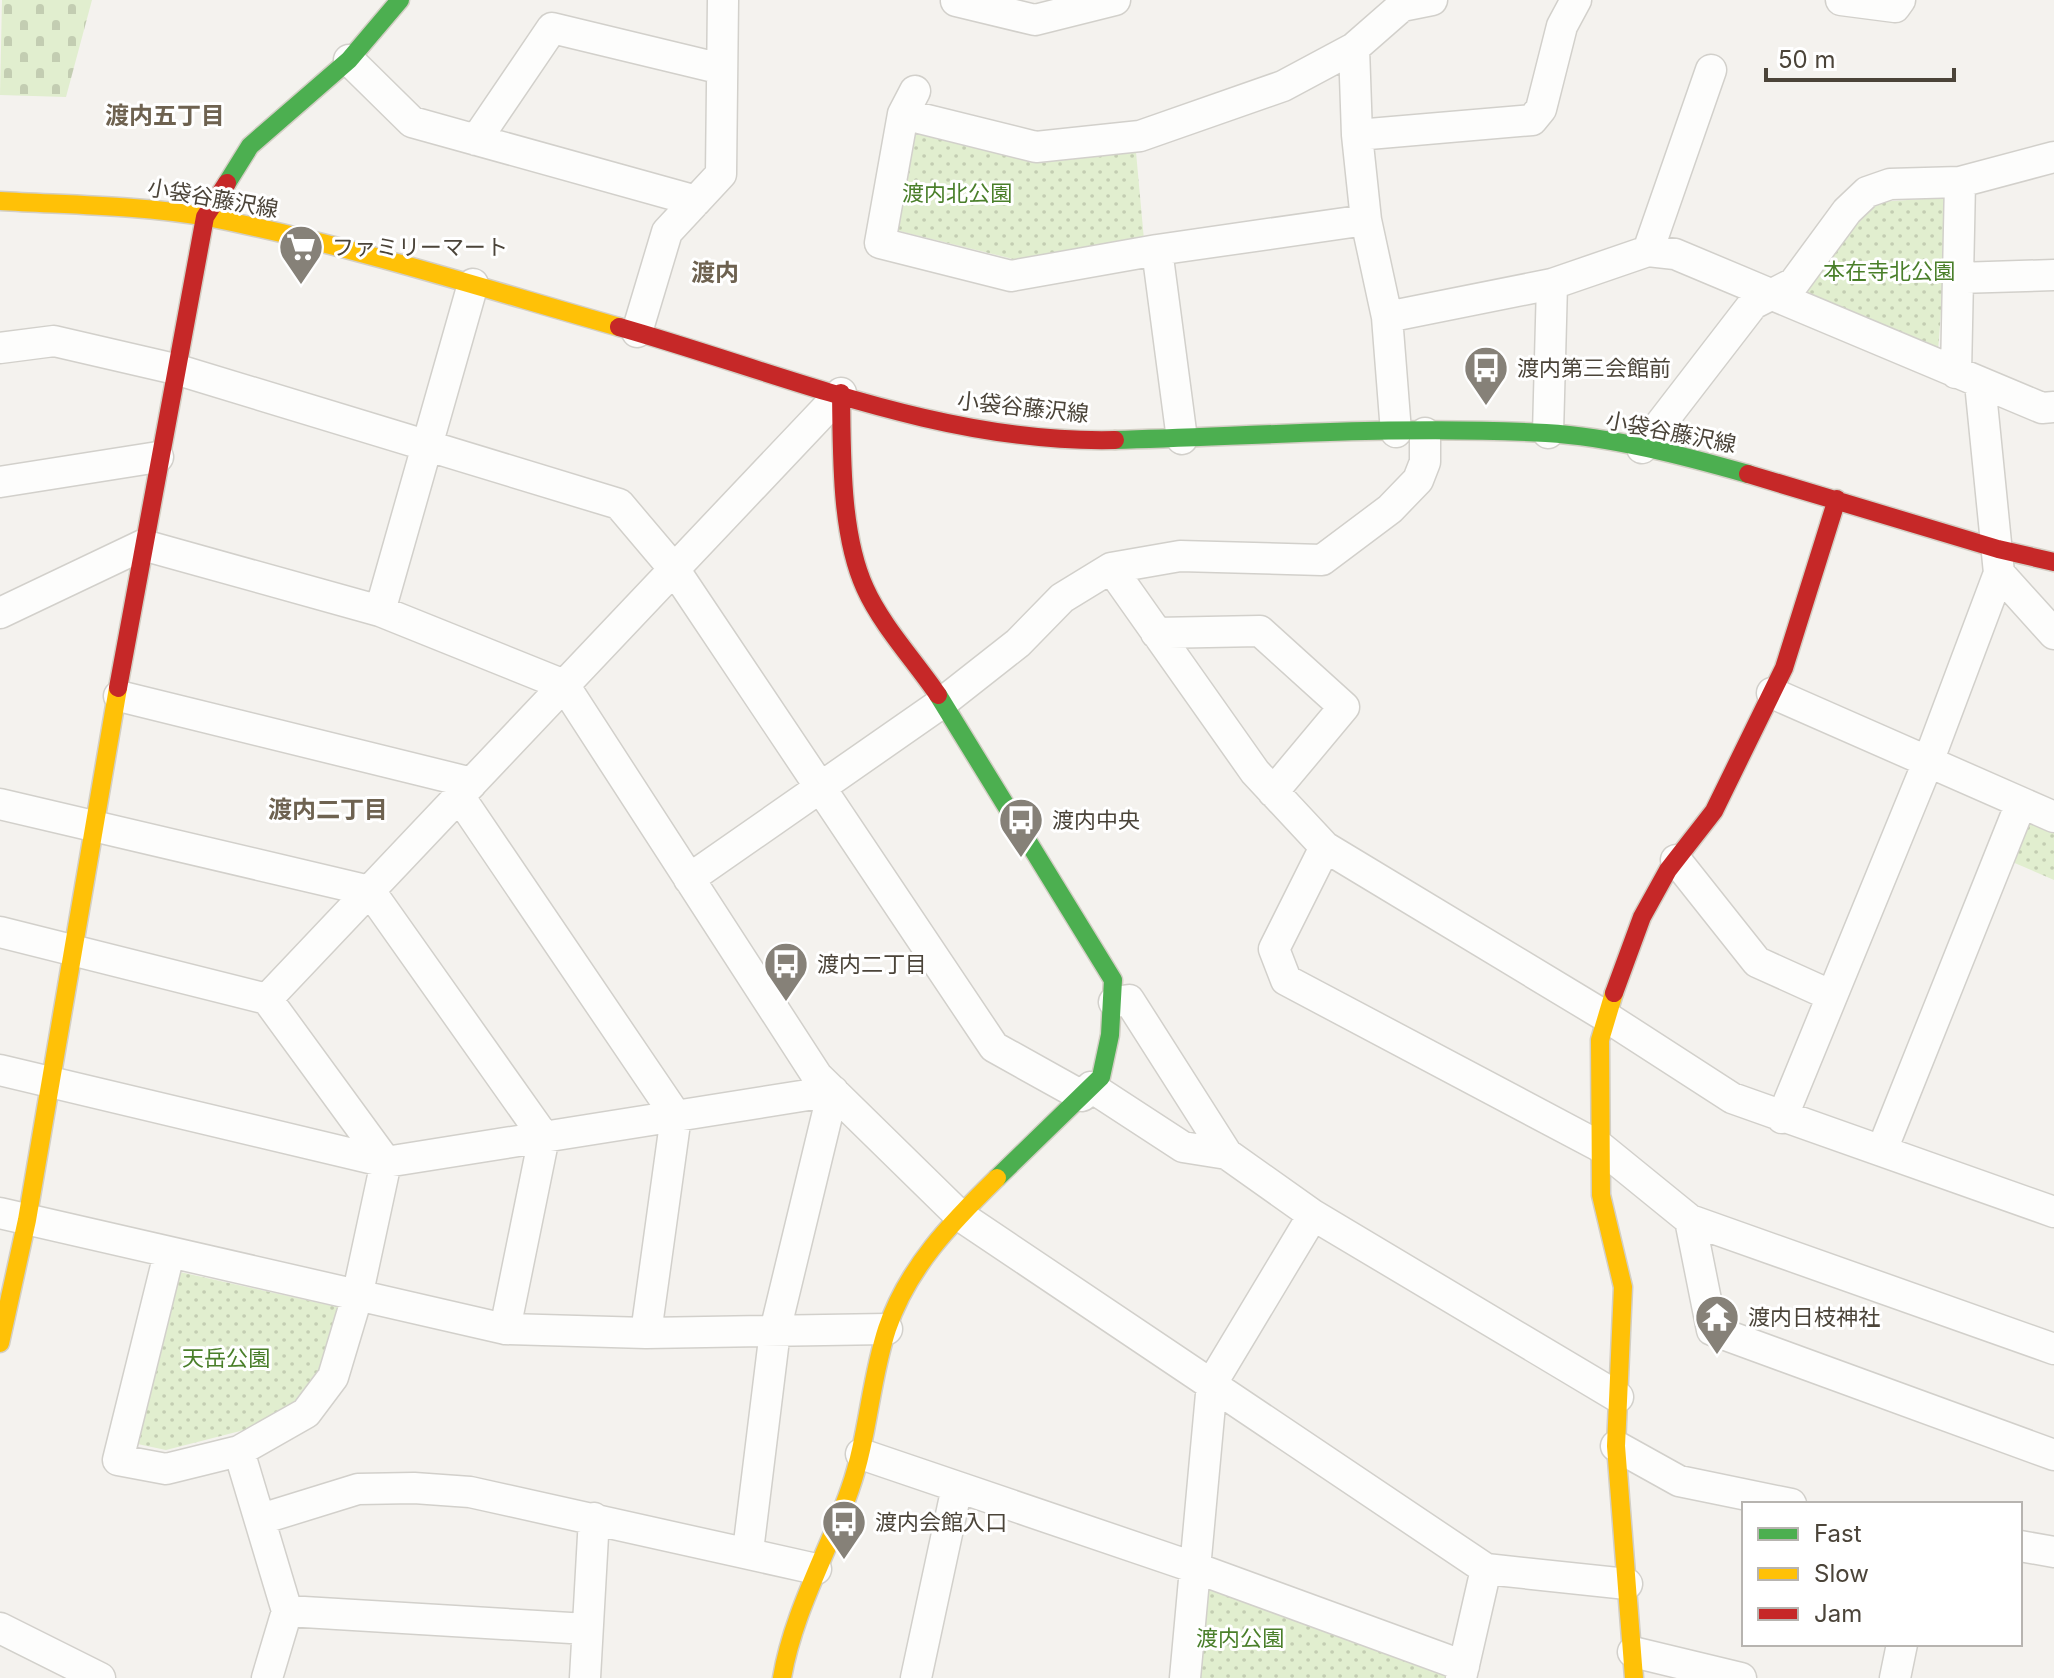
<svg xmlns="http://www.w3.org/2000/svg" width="2054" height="1678" font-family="Inter,'Noto Sans JP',sans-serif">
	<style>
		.cemetery { fill: url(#cemetery-stones) }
		.park { fill: url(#park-dots) }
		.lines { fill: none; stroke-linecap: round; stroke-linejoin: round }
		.street-casing { stroke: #d2d0cb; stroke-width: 33 }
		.fast-casing { stroke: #d3cfc5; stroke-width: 21 }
		.slow-casing { stroke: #d3cfc5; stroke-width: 21 }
		.jam-casing { stroke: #d3cfc5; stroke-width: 21 }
		.street { stroke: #fdfdfc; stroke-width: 30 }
		.fast { stroke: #4caf50; stroke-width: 18 }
		.slow { stroke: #ffc107; stroke-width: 18 }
		.jam { stroke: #c62828; stroke-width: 18 }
		.labels { text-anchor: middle; stroke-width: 6; stroke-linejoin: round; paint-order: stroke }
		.park-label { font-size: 22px; fill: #4a7f2a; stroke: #fff }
		.street-label { font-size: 22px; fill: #4b4439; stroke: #fff }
		.poi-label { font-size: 22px; fill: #4b4439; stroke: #fff; text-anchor: start }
		.neighbourhood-label { font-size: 24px; font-weight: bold; fill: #6e6250; stroke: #fff }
	</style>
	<defs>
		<pattern id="cemetery-stones" width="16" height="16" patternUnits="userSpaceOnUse" patternTransform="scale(2)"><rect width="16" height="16" fill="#e1eecf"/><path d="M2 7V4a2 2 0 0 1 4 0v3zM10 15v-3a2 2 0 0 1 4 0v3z" fill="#c3cdb2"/></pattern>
		<pattern id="park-dots" width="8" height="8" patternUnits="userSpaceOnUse" patternTransform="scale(2)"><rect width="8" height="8" fill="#e1eecf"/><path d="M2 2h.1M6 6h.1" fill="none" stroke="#c3cdb2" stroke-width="1.8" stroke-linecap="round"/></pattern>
	</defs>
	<rect width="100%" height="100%" fill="#f4f2ee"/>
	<path class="cemetery" d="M2 0H92L66 97 0 95Z"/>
	<path class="park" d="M911 129 1039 163 1136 152 1144 240 1017 260 891 229Z
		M1950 197 1938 351 1790 290 1879 202Z
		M2027 817 2054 828V880L2010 861Z
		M171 1270 342 1308 322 1373 298 1404 268 1424 166 1450 128 1442Z
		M1204 1585 1450 1673 1449 1678H1197Z"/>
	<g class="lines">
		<g class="street-casing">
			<path id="street" d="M1841 0 1895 7 1900 0
				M956 1 1035 20 1115 0
				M1354 48 1357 135 1366 220 1387 317 1396 432
				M349 60 412 122 696 201
				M915 91 903 114 880 243 1011 276 1157 250 1366 220
				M903 114 1036 147 1140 136 1283 86 1354 48 1402 6 1432 0
				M1357 135 1532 120 1541 109 1562 26 1576 0
				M476 140 552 28 722 69
				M1157 250 1182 439
				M1648 251 1711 70
				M1958 278 2054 275
				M1387 317 1552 284 1648 251 1675 254 2042 408 2054 407
				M637 332 667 232 721 174 723 0
				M0 348 54 341 175 369 619 504 674 569 994 1047 1082 1096 1091 1087 1183 1147 1227 1154
				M1956 373 1960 182
				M1548 433 1552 284
				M1642 448 1753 304 1794 283 1847 211 1867 192 1890 184 1960 182 2054 157
				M0 482 158 457
				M1111 568 1255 772 1325 847 1605 1016 1732 1098 2054 1212
				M1999 573 2054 634
				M380 611 473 284
				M0 613 143 545 380 611 564 685 817 1076 959 1215 1486 1569 1627 1584
				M1156 633 1260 631 1344 707 1273 792
				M1772 693 2054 817
				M119 696 472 783 459 796 676 1116 646 1333
				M0 804 370 891 544 1137 505 1329
				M1325 847 1274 949 1286 980 1599 1146 1690 1220 2054 1349
				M1676 860 1757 962 1830 995
				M689 879 943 702 1018 643 1062 598 1111 568 1180 556 1322 560 1390 509 1418 480 1425 462V433
				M0 932 267 999 386 1162 357 1297 333 1377 306 1413 239 1451 166 1469 118 1460 169 1254
				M267 999 841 393
				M1114 1002 1129 1000 1227 1154 1313 1215 1618 1397
				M0 1070 386 1162 833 1091 775 1331 748 1551
				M1782 1118 1928 762 1999 573 1980 383
				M1882 1150 2021 803
				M0 1213 505 1329 646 1333 887 1329
				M1690 1220 1712 1330 2054 1455
				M1616 1446 1679 1481 1791 1504
				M239 1451 287 1611 267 1678
				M861 1454 1193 1567 1464 1666
				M261 1519 358 1489 414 1488 470 1492 816 1569
				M2020 1546 2054 1552
				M287 1611 587 1629
				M0 1628 100 1678
				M1633 1652 1741 1678
				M585 1678 594 1518
				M916 1678 957 1487
				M1185 1678 1212 1383 1313 1215
				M1461 1678 1486 1569
				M1895 1678 1902 1644"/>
		</g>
		<g class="fast-casing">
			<path id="fast" d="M227 183 250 146 349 60 400 0
				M1115 440C1258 436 1403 425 1546 433 1612 437 1685 456 1748 474
				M938 695 1113 980 1110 1035 1101 1077 997 1178"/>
		</g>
		<g class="slow-casing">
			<path id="slow" d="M0 201C68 205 139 205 207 217 346 244 482 288 619 327
				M1614 993 1600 1040 1601 1195 1623 1287 1616 1446 1634 1678
				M0 1343 27 1220 118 688
				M782 1678C793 1612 828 1553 850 1489 868 1438 870 1381 887 1329 907 1268 952 1222 997 1178"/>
		</g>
		<g class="jam-casing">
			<path id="jam" d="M619 327C781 373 943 444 1115 440
				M841 393C842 453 840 533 865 588 882 626 915 661 938 695
				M1748 474 1998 549 2054 562
				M118 688 205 217 227 183
				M1614 993 1642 917 1668 870 1714 811 1784 668 1837 499"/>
		</g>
		<use href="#street" class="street"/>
		<use href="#fast" class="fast"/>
		<use href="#slow" class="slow"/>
		<use href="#jam" class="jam"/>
	</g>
	<defs>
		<g id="supermarket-pin" transform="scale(2.3)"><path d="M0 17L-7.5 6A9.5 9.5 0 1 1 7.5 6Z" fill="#868178" stroke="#fff"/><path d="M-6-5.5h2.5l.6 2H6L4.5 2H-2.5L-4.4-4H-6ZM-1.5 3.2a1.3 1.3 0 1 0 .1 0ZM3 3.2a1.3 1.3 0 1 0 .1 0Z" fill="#fff"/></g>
		<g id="bus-pin" transform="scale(2.3)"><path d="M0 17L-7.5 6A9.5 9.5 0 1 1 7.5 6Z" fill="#868178" stroke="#fff"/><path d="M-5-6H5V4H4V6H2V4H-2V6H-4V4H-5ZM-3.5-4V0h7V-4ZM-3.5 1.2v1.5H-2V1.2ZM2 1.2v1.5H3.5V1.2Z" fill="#fff"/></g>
		<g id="temple-pin" transform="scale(2.3)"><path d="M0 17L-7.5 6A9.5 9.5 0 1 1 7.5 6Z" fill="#868178" stroke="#fff"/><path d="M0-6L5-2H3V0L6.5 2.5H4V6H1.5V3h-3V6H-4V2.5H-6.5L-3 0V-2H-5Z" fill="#fff"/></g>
	</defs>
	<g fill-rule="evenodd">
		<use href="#supermarket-pin" x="301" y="247"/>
		<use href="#bus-pin" x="1486" y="368"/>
		<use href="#bus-pin" x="1021" y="820"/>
		<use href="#bus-pin" x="786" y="964"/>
		<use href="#temple-pin" x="1717" y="1317"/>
		<use href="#bus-pin" x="844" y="1522"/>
	</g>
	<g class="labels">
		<g class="park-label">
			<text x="957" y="201">渡内北公園</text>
			<text x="1889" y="279">本在寺北公園</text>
			<text x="226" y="1366">天岳公園</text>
			<text x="1240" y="1646">渡内公園</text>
		</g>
		<g class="street-label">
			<text transform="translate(213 198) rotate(10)" y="8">小袋谷藤沢線</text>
			<text transform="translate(1023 407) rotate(6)" y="8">小袋谷藤沢線</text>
			<text transform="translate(1671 432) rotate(11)" y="8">小袋谷藤沢線</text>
		</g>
		<g class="poi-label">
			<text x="332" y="255">ファミリーマート</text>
			<text x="1517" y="376">渡内第三会館前</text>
			<text x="1052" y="828">渡内中央</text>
			<text x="817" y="972">渡内二丁目</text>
			<text x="1748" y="1325">渡内日枝神社</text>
			<text x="875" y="1530">渡内会館入口</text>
		</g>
		<g class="neighbourhood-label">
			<text x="165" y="124">渡内五丁目</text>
			<text x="715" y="281">渡内</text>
			<text x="328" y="818">渡内二丁目</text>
		</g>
	</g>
	<rect x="1742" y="1502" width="280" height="144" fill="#ffffff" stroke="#b7b4b0" stroke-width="2"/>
	<rect x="1758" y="1528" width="40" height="12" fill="#4caf50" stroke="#b7b4b0" stroke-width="2"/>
	<text x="1814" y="1542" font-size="24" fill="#4b4439">Fast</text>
	<rect x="1758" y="1568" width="40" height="12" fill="#ffc107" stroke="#b7b4b0" stroke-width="2"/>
	<text x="1814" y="1582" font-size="24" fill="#4b4439">Slow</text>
	<rect x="1758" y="1608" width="40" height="12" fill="#c62828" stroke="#b7b4b0" stroke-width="2"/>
	<text x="1814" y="1622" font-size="24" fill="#4b4439">Jam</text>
	<path d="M1766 68v12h188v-12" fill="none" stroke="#4b4439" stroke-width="4"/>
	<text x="1778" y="68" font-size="24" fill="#4b4439" stroke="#ffffff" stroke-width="6" paint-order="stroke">50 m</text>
</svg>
